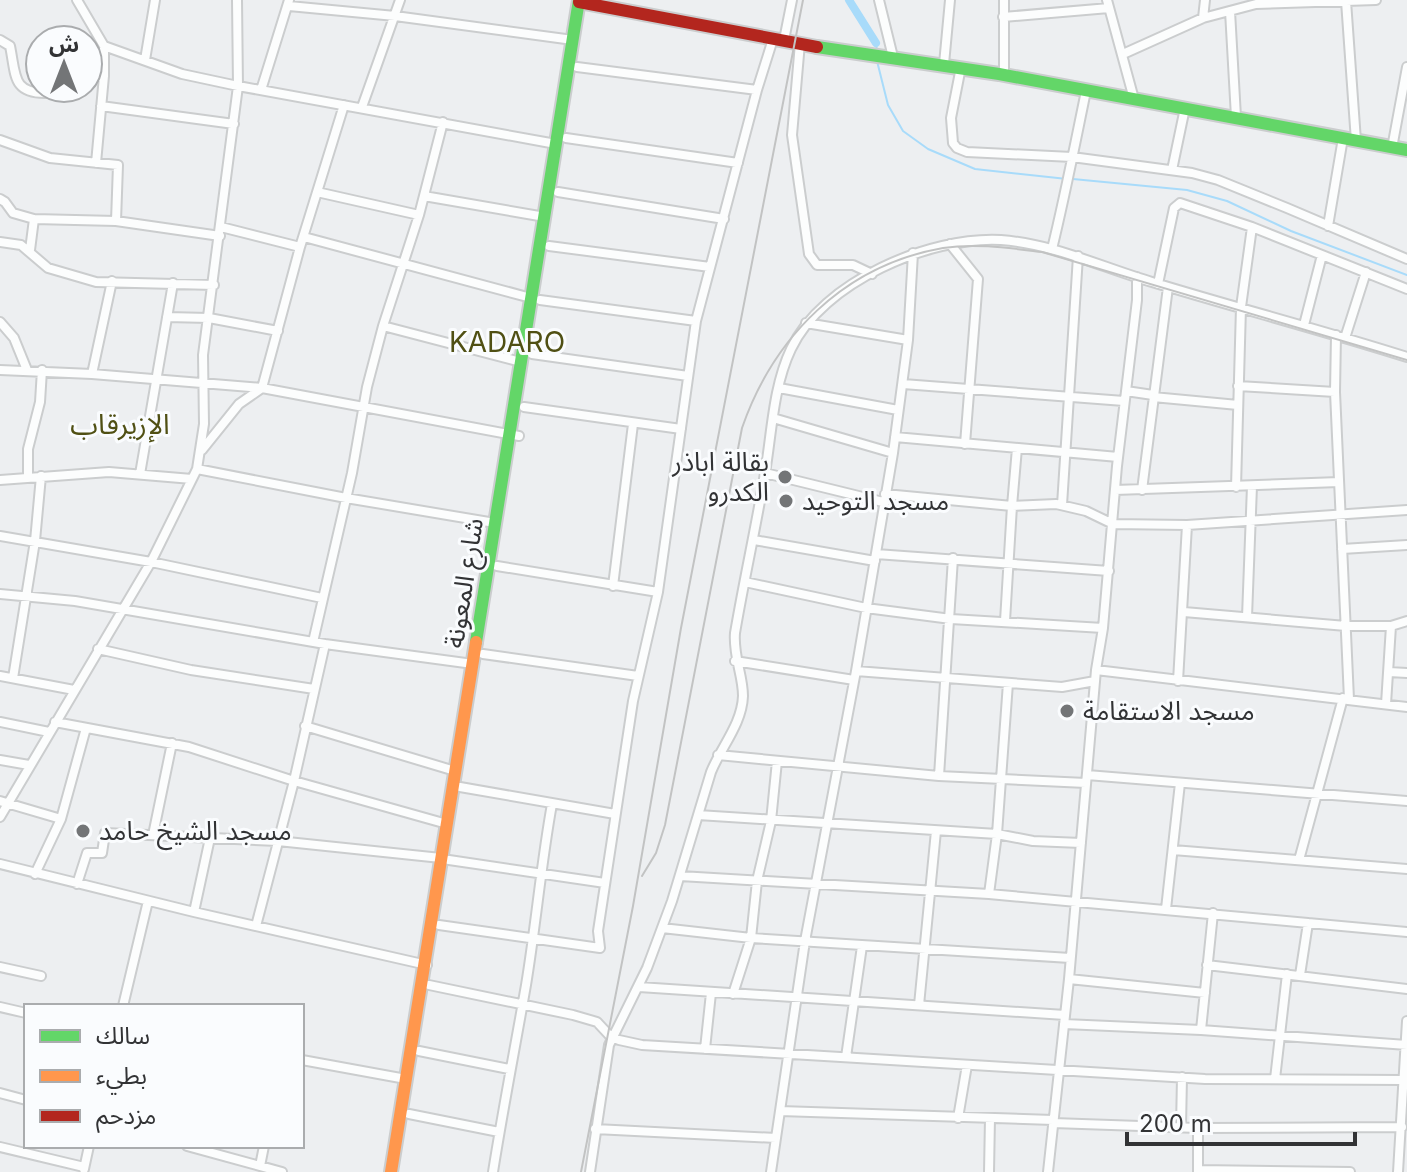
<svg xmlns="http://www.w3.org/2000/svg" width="1407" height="1172" font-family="Inter,'Noto Sans Arabic',sans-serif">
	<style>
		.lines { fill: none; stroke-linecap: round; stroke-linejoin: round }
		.stream { stroke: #a8dbfa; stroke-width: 2 }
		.canal { stroke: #a8dbfa; stroke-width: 8 }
		.street-casing { stroke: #cbcdce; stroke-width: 12 }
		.fast-casing { stroke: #cbcdce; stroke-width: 16 }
		.slow-casing { stroke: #cbcdce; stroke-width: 16 }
		.jam-casing { stroke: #cbcdce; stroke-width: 16 }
		.street { stroke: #fcfdfd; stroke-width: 8 }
		.fast { stroke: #63d668; stroke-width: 12 }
		.slow { stroke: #ff974d; stroke-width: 12 }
		.jam { stroke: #b3261e; stroke-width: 12 }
		.rail { stroke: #c2c3c3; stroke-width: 2 }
		.poi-dot { fill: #737577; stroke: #fafcfe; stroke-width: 3 }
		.labels { text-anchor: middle; stroke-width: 6; stroke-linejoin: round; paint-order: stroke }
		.poi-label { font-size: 26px; fill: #323335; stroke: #fafcfe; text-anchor: start }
		.street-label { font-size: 26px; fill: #323335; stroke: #fafcfe }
		.neighbourhood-label { font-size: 28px; fill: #505014; stroke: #fafcfe }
	</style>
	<rect width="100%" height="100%" fill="#edeff1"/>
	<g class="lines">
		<path class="stream" d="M876 43 877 51
			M877 61 888 105 903 131 928 149 975 169 1067 179
			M1073 179 1187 190 1227 201 1291 231 1407 275"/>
		<path class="canal" d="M849 0 876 43"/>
		<g class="street-casing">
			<path id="street" d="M77 0 104 46V76L96 163
				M879 0 893 57
				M1004 0V75
				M1107 0 1134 99
				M1346 1 1356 141
				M289 6 395 16 573 40
				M1230 11 1236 117
				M1003 17 1109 8
				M1203 18 1205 0
				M0 40 10 46C16 75 12 94 47 93 57 93 64 93 72 88
				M784 40 792 0
				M800 43 792 135 809 254 817 265H853L872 274
				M104 46 182 74 238 86 556 144
				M1123 54 1203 18 1256 4 1376 0
				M145 60 155 0
				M944 64 950 0
				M577 67 757 90
				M961 67 951 118 953 143 957 148 967 152 1072 157 1192 173 1218 180 1287 208 1407 259
				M88 78 104 76
				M261 90 289 0
				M101 106 234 124
				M362 107 400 0
				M566 138 738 163
				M0 140 50 158 118 165 116 221
				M1392 148 1407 67
				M1172 170 1185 108
				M317 192 419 215
				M558 192 724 219
				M424 196 545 217
				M0 199 5 202 13 213 34 219 116 221 220 236
				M1328 226 1343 138
				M221 227 300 247
				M304 237 531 298
				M0 242 21 245 48 268 96 282 214 285
				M950 244 978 279 965 444
				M549 246 710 267
				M1052 249C1065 196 1075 144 1086 91
				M30 250 34 219
				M1158 284 1174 208 1180 203 1252 227 1407 289
				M540 300 696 321
				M167 317 209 318 278 331
				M0 322 14 338 27 370
				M806 323 908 340
				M1304 325 1322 255
				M383 326 521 362
				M1336 335 1335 392 1349 699
				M1345 338 1366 272
				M532 354 688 376
				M0 370 92 374 262 388 519 436
				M92 374 112 281
				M903 384 1124 401
				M1238 386 1335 392
				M779 388 898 410
				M1126 391 1153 395
				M1153 397 1238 405
				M524 407 681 429
				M773 418 893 453
				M895 437 1118 457
				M202 450 239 404 262 388 300 247 344 105
				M197 469 346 498 495 523
				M765 473 883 502
				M140 474 173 283
				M28 478V449L40 402 42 370
				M0 480 109 472 192 479
				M1236 487 1241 307 1252 227
				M1115 490 1339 482
				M1142 490 1168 287
				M885 494 1012 506 1017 448
				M1062 505 1078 256
				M0 536 151 562 322 598
				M754 540 875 561
				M1342 549 1407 545
				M876 554 1109 571
				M497 566 658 592
				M745 582 866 608 951 619 1103 628
				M613 586 633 424
				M0 594 75 601 325 644 473 664
				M1184 612 1346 626H1391L1407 621
				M1247 617 1252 486
				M1005 621 1012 506 1056 504 1086 511 1113 524 1187 525 1407 510
				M313 642 352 473 367 387 383 326 419 215 443 122
				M98 649 191 670 314 689
				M483 654 638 676
				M735 661 854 680
				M1096 670 1407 707
				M856 671 1062 687 1095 681
				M1389 672 1407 673
				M0 676 74 690
				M13 678 35 541 41 476
				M1178 681 1187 525
				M1386 704 1391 626
				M0 722 49 732
				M55 722 189 747 294 781 447 824
				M305 726 455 771
				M718 755 939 776 1086 783
				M0 760 29 765
				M1087 775 1407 801
				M939 776 953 558
				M460 787 615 814
				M0 801 61 819
				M698 815 997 834 1033 841 1081 843
				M0 817 151 562 197 469 204 424 203 355 238 86 237 0
				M153 835 172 743
				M1173 850 1407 869
				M449 860 605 883
				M1299 860 1343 698
				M0 864 194 912 427 965
				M35 874 61 819 86 728
				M680 876 989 894 1407 932
				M77 884 87 853H102L105 833 278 841 441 858
				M989 894 997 834 1008 683
				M1166 909 1180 783
				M194 912 210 838
				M439 925 600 948 598 931 633 701 658 592 696 321 757 90 773 39
				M256 926 294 781 325 644
				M662 928 751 938 1070 958
				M1207 965 1407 989
				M0 967 41 976
				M1300 975 1308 923
				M1069 979 1205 993
				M429 985 573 1015 597 1022 611 1037 619 1040 642 1045 1205 1079 1403 1080
				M639 987 1065 1015
				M733 994 751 938 757 881 771 821 777 761
				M919 1005 936 831
				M123 1006 148 901
				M0 1007 26 1013
				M1064 1024 1201 1030 1407 1045
				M1201 1030 1213 913
				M705 1049 711 993
				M419 1051 509 1069
				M846 1057 862 946
				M302 1060 406 1079
				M1275 1079 1287 974
				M0 1093 26 1100
				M780 1111 1053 1120
				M409 1114 499 1132
				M958 1118 967 1065
				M1053 1123 1198 1128 1402 1127
				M1181 1127 1182 1077
				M1198 1128V1172
				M595 1129 776 1138
				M187 1146 282 1172
				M0 1147 84 1167
				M260 1166 264 1146
				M84 1169 89 1146
				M1198 1170 1350 1172
				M493 1172C503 1109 515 1048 526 985 536 925 541 864 552 804
				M590 1172 609 1045 647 968 672 901 711 772C721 747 742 724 743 696 743 675 733 656 735 633 744 580 756 527 765 473 772 432 773 387 791 349 822 282 930 236 1001 240 1054 244 1101 267 1152 282 1237 308 1322 330 1407 357
				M771 1172 805 941 856 671 893 453 908 340 913 253
				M989 1172 990 1118
				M1048 1172 1069 979 1096 670 1103 628 1117 466 1137 300V277
				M1398 1172 1407 1021"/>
		</g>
		<g class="fast-casing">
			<path id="fast" d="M817 47 999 74 1407 150
				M476 642 579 0"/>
		</g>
		<g class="slow-casing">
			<path id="slow" d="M391 1172 476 642"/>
		</g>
		<g class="jam-casing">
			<path id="jam" d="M579 2 817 47"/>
		</g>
		<use href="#street" class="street"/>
		<use href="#fast" class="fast"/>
		<use href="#slow" class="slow"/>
		<use href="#jam" class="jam"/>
		<path class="rail" d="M642 876 656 853 665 825 742 428C774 336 845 265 943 248 976 243 1009 248 1042 252L1407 360
			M581 1172 633 906 681 628 803 0"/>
	</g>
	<g class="poi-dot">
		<circle cx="785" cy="477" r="8"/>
		<circle cx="786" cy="501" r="8"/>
		<circle cx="1067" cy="711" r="8"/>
		<circle cx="83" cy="831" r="8"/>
	</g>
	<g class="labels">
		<g class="poi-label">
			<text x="769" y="471" text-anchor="end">بقالة اباذر<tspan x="769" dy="30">الكدرو</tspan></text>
			<text x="802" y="510">مسجد التوحيد</text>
			<text x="1083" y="720">مسجد الاستقامة</text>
			<text x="99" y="840">مسجد الشيخ حامد</text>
		</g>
		<g class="street-label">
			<text transform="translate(464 583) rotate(-81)" y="9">شارع المعونة</text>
		</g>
		<g class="neighbourhood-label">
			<text x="507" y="352">KADARO</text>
			<text x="120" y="434">الإزيرقاب</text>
		</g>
	</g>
	<rect x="24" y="1004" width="280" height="144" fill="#fafcfe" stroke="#aaacae" stroke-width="2"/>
	<rect x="40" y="1030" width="40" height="12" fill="#63d668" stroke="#aaacae" stroke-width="2"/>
	<text x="96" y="1044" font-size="24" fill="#323335">سالك</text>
	<rect x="40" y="1070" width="40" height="12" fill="#ff974d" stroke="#aaacae" stroke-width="2"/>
	<text x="96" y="1084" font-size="24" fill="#323335">بطيء</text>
	<rect x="40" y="1110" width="40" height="12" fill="#b3261e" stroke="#aaacae" stroke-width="2"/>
	<text x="96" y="1124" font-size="24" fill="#323335">مزدحم</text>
	<g transform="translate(64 64)"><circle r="38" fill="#fafcfe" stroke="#aaacae" stroke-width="2"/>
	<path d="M0-6L14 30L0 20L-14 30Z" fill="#737577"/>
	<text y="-12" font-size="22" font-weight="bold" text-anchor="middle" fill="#323335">ش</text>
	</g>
	<path d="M1127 1132v12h228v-12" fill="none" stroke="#323335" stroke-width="4"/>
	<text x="1139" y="1132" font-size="24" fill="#323335" stroke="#fafcfe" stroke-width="6" paint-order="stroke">200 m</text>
</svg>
